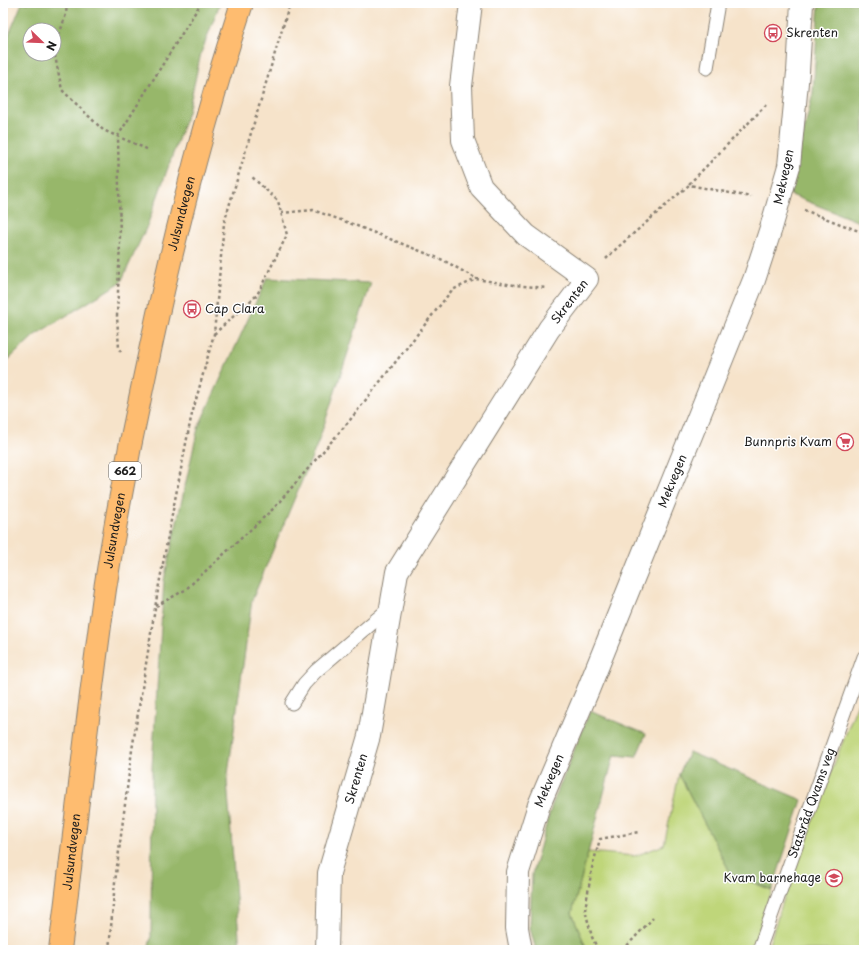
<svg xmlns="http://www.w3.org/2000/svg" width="867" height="953" font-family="'Playpen Sans',sans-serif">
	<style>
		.green { fill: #bfd67a; stroke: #6e794b }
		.forest { fill: #97b76a; stroke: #5a6a43; fill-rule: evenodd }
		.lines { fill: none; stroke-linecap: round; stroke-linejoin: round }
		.lane-casing { stroke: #898073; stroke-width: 15 }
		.street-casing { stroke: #898073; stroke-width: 24 }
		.primary-casing { stroke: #898073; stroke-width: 24 }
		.path { stroke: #898073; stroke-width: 2.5; stroke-dasharray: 3 3; stroke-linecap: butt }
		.lane { stroke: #fff; stroke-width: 13 }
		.street { stroke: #fff; stroke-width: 22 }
		.primary { stroke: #febc70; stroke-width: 22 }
		.street-bridge-casing { stroke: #898073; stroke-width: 24; stroke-linecap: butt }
		.street-bridge { stroke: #fff; stroke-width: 22 }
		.labels { text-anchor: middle; stroke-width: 3; stroke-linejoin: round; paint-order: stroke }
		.shield { fill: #fff; stroke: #606060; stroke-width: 1 }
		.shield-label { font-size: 11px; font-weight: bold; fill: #1c1c1c }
		.poi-label { font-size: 12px; fill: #1c1c1c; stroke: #fff; text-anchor: start }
		.street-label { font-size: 12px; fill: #1c1c1c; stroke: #fff }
	</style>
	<rect width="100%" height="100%" fill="#fff"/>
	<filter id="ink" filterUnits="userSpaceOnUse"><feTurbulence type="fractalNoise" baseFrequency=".025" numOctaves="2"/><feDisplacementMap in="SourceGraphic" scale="8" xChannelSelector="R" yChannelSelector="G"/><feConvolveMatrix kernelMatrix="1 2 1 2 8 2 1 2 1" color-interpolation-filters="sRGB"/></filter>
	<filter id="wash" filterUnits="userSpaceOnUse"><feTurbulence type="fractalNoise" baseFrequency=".012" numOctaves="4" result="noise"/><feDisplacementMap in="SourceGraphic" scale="16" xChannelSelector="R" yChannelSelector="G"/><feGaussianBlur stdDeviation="0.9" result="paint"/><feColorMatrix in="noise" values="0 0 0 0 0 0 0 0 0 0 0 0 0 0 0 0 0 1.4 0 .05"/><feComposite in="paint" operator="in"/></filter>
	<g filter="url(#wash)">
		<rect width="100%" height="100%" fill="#f6e3ca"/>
		<path class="green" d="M864 687V950H767L795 865Z
			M679 774 731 874 772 890 753 950H587L572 913 588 852 635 856 664 845Z"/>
		<path class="forest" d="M22 3H220L201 53 188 112 147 226 121 282 35 335 7 361 3 369V49ZM30 30H54V54H30Z
			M819 3H864V224L789 194 813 93Z
			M267 278 371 283 319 440 252 600 227 781 240 950H148L151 938 152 767 164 580 198 428Z
			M590 711 646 734 636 757 614 755 572 913 587 950H536L530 928 532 874 552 805Z
			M689 752 802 800 772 890 731 874 679 774Z"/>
	</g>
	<g filter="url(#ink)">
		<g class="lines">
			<g class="lane-casing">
				<g id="lane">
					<path d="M707 68 718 3"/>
					<path d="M292 703 304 684 316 671 391 607"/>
					<path id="s1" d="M759 950 864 657"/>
				</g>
			</g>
			<g class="street-casing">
				<g id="street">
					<path d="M789 166 798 72 802 3"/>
					<path id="s2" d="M327 950 329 873 369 736 397 572 549 329 587 279 526 235 481 187 463 140 461 86 471 3"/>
					<path id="s3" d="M521 950 517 928 518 872 539 805 588 690 754 280 771 228"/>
				</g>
			</g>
			<g class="primary-casing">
				<g id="primary">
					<path id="s4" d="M60 950C75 830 88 709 105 589 116 518 129 448 144 379 170 252 202 126 242 3"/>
				</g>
			</g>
			<path class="path" d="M67 3 66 14 54 51 62 90 103 130 149 150
				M689 184 766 105
				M804 210 864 233
				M281 213 313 210 352 224 443 260 475 278
				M606 259 617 248 689 185 751 197
				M214 334 257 295 287 235 278 201 251 176
				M121 352 119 349 117 316 120 242 118 136 201 3
				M156 606 185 590 274 508 350 420 452 290 476 279 514 285 546 288
				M109 950 115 882 132 750 158 590 172 515 191 418 214 334 224 223 290 3
				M598 950 592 937 585 910 592 868 600 839 639 832
				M623 950 653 918"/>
			<use href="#lane" class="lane"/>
			<use href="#street" class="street"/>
			<use href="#primary" class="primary"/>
			<g class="street-bridge-casing">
				<path id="street-bridge" d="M771 228 789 166"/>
			</g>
			<use href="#street-bridge" class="street-bridge"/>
		</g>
	</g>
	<defs>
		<g id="bus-ring" transform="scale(0.9)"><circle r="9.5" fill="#fff" stroke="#d1495b" stroke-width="1.5"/><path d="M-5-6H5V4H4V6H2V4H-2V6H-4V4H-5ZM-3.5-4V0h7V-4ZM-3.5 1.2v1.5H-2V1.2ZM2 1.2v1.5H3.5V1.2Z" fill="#d1495b"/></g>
		<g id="supermarket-ring" transform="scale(0.9)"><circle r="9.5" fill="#fff" stroke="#d1495b" stroke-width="1.5"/><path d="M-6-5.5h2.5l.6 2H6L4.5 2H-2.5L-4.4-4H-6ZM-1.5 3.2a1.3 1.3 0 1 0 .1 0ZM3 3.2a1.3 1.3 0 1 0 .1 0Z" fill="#d1495b"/></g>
		<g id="school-ring" transform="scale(0.9)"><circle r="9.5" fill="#fff" stroke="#d1495b" stroke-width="1.5"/><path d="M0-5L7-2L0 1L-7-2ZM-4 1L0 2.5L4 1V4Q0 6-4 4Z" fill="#d1495b"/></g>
	</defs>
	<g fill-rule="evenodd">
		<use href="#bus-ring" x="773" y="33"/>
		<use href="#bus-ring" x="192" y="309"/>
		<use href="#supermarket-ring" x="845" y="442"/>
		<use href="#school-ring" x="834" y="878"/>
	</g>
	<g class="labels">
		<rect class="shield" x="109" y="462" width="32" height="18" rx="3"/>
		<g class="shield-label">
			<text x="125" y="475">662</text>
		</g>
		<g class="poi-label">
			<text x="786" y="37">Skrenten</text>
			<text x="205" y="313">Cap Clara</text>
			<text x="832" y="446" text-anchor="end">Bunnpris Kvam</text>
			<text x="821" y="882" text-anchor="end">Kvam barnehage</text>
		</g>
		<g class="street-label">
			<text transform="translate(784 177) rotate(-78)" y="4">Mekvegen</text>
			<text dy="4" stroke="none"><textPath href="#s4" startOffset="747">Julsundvegen</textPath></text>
			<text dy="4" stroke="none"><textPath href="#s2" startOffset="707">Skrenten</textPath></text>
			<text dy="4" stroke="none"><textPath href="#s3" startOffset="499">Mekvegen</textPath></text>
			<text dy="4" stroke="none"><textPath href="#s4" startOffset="423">Julsundvegen</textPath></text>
			<text dy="4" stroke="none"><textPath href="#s2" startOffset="175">Skrenten</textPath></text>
			<text dy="4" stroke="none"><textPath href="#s3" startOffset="175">Mekvegen</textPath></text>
			<text dy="4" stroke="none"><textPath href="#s1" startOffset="156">Statsråd Qvams veg</textPath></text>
			<text dy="4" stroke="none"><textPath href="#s4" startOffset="99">Julsundvegen</textPath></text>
		</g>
	</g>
	<rect width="867" height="953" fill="none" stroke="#fff" stroke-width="16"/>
	<g transform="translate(42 42) rotate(113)"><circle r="19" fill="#ffffff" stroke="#a4a4a4"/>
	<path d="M0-3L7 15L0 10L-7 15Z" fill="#d1495b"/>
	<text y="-6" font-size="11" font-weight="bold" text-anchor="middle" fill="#1c1c1c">N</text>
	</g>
</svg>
